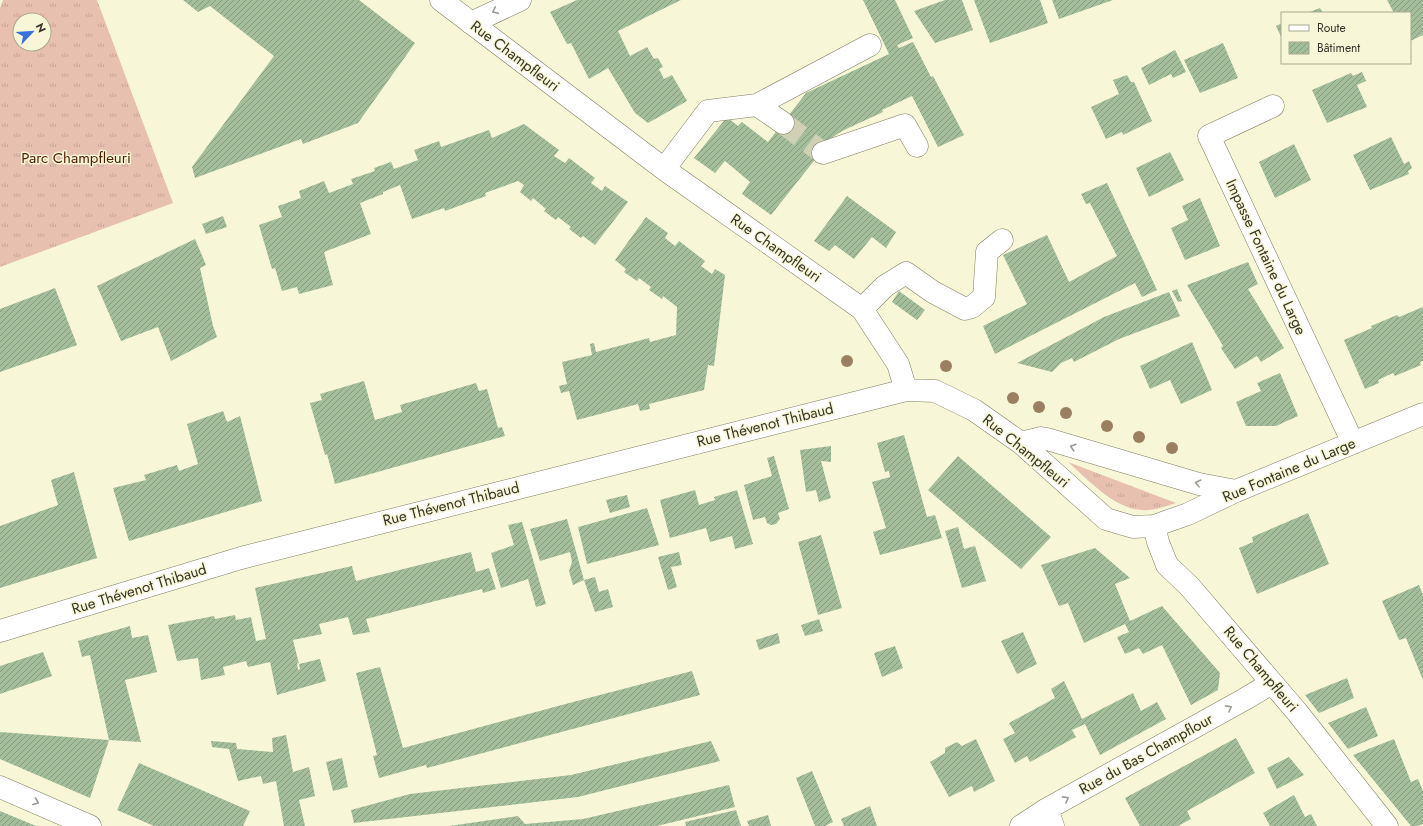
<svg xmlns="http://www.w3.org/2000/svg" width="1423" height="826" font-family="Jost,sans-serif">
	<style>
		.grass { fill: url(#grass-tufts); fill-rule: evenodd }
		.building { fill: url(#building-hatch) }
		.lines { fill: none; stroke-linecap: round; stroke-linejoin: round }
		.minor-tunnel { stroke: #d0d0b4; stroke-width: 22; stroke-dasharray: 22 11; stroke-linecap: butt }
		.minor-casing { stroke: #7d7d61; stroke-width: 23 }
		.minor { stroke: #fff; stroke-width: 22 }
		.tree { fill: #9b7f61 }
		.oneway { stroke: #9a9993 }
		.labels { text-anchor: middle; stroke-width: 3; stroke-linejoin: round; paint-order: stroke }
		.street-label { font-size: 15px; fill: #343327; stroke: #f7f7d7 }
		.park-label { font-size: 15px; fill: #501c01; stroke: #f7f7d7 }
	</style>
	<defs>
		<pattern id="grass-tufts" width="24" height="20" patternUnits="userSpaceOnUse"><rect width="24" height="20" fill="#e7c0b0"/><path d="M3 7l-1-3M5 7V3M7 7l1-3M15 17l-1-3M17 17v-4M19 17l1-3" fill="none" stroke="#c7a597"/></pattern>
		<pattern id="building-hatch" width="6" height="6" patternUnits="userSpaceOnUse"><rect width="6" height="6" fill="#a4be9b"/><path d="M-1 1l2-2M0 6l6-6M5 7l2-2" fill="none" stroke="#869b7e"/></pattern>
	</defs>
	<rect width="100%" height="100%" fill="#f7f7d7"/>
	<path class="grass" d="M3 0H97L173 203 0 267V8ZM20 20H44V44H20Z
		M1068 462 1176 503C1167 506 1158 509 1149 510 1117 513 1090 481 1068 462Z"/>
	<path class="building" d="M183 0H359L415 43 358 123 303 144 301 139 195 178 192 167 274 56 210 6 198 12Z
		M577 0H681L618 31 630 56 647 47 654 59 658 58 663 67 659 69 664 79 672 75 687 101 648 123 635 113 608 68 589 79 571 43 567 44 550 12Z
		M863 0H895L913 38 897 45 899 48 913 42 931 77 933 76 964 135 938 147 912 96 882 110 883 112 842 131 833 137 823 153 821 152 771 215 742 194 750 182 725 161 715 173 694 158 727 117 738 126 742 122 768 142 806 93 889 54Z
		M945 0H962L973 30 935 43 914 11Z
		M974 0H1040L1048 23 990 43Z
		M1052 0H1113L1059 19Z
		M1387 0H1423V35L1410 41V13H1394Z
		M1320 8 1323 13H1307Z
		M1282 23V39L1276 26Z
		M1223 43 1238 78 1200 93 1184 60Z
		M1175 50 1186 72 1173 78 1171 74 1149 85 1141 68Z
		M1362 72 1366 81 1357 85 1367 107 1327 123 1312 90 1351 73 1353 76Z
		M1127 75 1131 82H1134L1152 121 1123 135 1122 132 1106 139 1091 107 1119 94 1113 80Z
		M524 124 559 150 554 156 565 163 569 158 595 178 591 183 602 191 605 186 628 202 595 245 583 236 581 238 569 229 571 227 558 217 556 220 544 211 546 209 533 198 531 201 520 192 524 185 518 181 485 193 486 196 445 211 444 208 412 219 400 185 383 192V194L360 203 371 234 324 252 333 285 299 294 297 287 282 291 275 268 272 269 259 225 282 217 278 206 301 198 299 191 324 181 329 193 353 184 351 179 375 171 374 168 391 162 394 169 418 160 414 150 439 141 441 147 489 130 492 138Z
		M1391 137 1404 164 1409 161 1412 168 1408 171 1409 174 1370 190 1353 155Z
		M1294 144 1311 180 1275 198 1259 162Z
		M1170 152 1184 180 1149 197 1136 168Z
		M1107 183 1157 290 1142 297 1135 283 995 354 983 326 1027 304 1003 255 1047 235 1069 282 1117 256 1090 203 1086 204 1081 194Z
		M847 196 896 232 886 248 872 237 854 259 835 245 829 251 814 241Z
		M1200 198 1220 246 1185 260 1171 228 1188 220 1182 206Z
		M223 216 227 227 206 234 202 224Z
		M646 217 668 233 665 238 675 246 679 241 705 261 701 266 712 274 715 269 725 275 714 366 708 365 704 390 649 404 650 409 640 411 638 404 577 420 569 391 561 393 559 386 567 384 562 362 592 355 590 344 594 343 596 352 649 338 650 342 676 335 677 307 663 296 662 299 649 290 651 287 639 278 637 281 624 272 626 269 615 260Z
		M195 239 206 265 200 268 213 326 217 337 171 361 158 327 121 341 97 286Z
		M1248 262 1258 284 1248 289 1284 348 1261 362 1257 356 1235 369 1221 348 1223 346 1187 285Z
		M55 288 77 345 0 372V309Z
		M1177 289 1182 301 1178 302 1172 291Z
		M899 291 925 310 917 320 892 302Z
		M1169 292 1180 316 1119 339 1074 362 1072 358 1061 363 1052 372 1017 363 1104 317Z
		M1423 307V361L1420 362 1421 365 1395 376 1393 373 1378 380 1379 383 1365 389 1344 340 1372 328 1371 326 1397 315 1399 317Z
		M1192 342 1212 390 1181 404 1170 380 1150 389 1140 366Z
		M1280 373 1298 416 1276 426H1246L1236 402 1261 391 1257 383Z
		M364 381 375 420 402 412 400 405 476 383 479 391 487 389 498 428 502 427 505 436 335 484 327 454 325 455 310 403 322 400 320 394Z
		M223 411 227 422 240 416 262 501 129 541 113 488 146 480 144 475 177 465 179 471 198 464 187 424Z
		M904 435 927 517 935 515 942 538 880 555 873 532 886 528 872 482 890 477 889 471 885 472 877 443Z
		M831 446V462L821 461 831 498 819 502 816 490 806 492 800 450Z
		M774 456 789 509 778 513 780 519 776 524 771 525 767 523 765 517 753 520 744 485 772 476 767 458Z
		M958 456 1051 537 1021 569 928 490Z
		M74 472 97 558 0 588V526L58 505 51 480Z
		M695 490 699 505 715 500 714 497 737 490 753 544 735 549 732 536 710 542 706 528 670 538 660 500Z
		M627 495 630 507 610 513 606 500Z
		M647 508 659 545 587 564 578 527Z
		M1308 513 1329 564 1257 594 1239 548 1253 542 1252 537Z
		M567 519 584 580 573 585 569 571 572 562 570 552 540 561 530 529Z
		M522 522 546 604 536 607 528 579 501 588 491 553 514 545 508 525Z
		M958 527 964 549 975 546 986 581 962 588 945 531Z
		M821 535 842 608 818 615 798 542Z
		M1095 548 1130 578 1115 584 1130 621 1162 606 1220 673 1218 690 1191 705 1162 645 1143 654 1139 648 1125 654 1117 637 1129 632 1125 624 1084 643 1068 603 1059 606 1041 565Z
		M471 552 476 572 489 568 496 589 483 593 482 589 366 619 370 632 353 635 348 617 319 624 322 634 293 640 299 664 297 662 298 670 300 669 299 664 320 659 326 681 277 695 270 662 248 667 246 661 223 667 225 675 201 680 198 658 177 661 168 625 214 616 215 619 235 615 236 620 251 617 256 641 266 639 255 588 352 566 356 581Z
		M679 552 682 565 671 567 677 587 668 590 658 557Z
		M595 577 599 592 608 589 613 607 595 612 584 580Z
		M1419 585 1423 595V680L1406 638 1399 640 1382 601Z
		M819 619 823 631 805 636 801 625Z
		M130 626 132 638 148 635 157 672 125 680 141 742 109 740 90 655 82 657 78 641Z
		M1023 632 1037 664 1017 674 1001 641Z
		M778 633 780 643 759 650 756 640Z
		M895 646 903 668 882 677 874 653Z
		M43 652 52 676 0 694V666Z
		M380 667 403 748 573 702 692 671 700 695 427 768 426 765 379 778 373 756 377 755 356 673Z
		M1347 678 1354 698 1319 713 1305 695Z
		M1064 681 1082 719 1133 693 1141 711 1157 702 1166 719 1100 755 1085 724 1072 730 1076 737 1030 762 1027 756 1015 763 1003 739 1015 733 1009 723 1055 698 1051 689Z
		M1366 707 1378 736 1348 749 1328 723Z
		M0 732 109 740 90 798 0 759Z
		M286 735 293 772 309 767 315 796 299 800 305 826H284L276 781 263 784 261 776 238 781 229 749 212 747 211 741 236 743 237 749 273 752 272 738Z
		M1236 738 1255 773 1187 811 1191 819 1178 826H1140L1125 798Z
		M976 739 995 781 974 792 972 786 949 797 930 762 945 753V748L957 742 962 746Z
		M1394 739 1411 782 1418 779 1423 791V824L1417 826H1411L1353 755Z
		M711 741 720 761 578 797 354 823 351 810 410 794 571 775Z
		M1289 757 1304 775 1277 789 1267 768Z
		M342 758 348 787 333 791 326 762Z
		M139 763 250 811 243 826H154L117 810Z
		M812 771 833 822 825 826H815L796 778Z
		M729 785 735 807 657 826H449L518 816 525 824 583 819Z
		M1294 795 1305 817 1311 814 1317 826H1270L1263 813Z
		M870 806 877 826H844L841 819Z
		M736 810 741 826H686L685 822Z
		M0 811 36 826H0Z
		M768 815 771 826H749L747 821Z"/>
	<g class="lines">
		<path class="minor-tunnel" d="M783 123 823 153"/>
		<g class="minor-casing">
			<path id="minor" d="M441 0 664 169 862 309 898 364 906 390
				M471 23 520 0
				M757 105 783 123
				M1273 106 1209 136 1353 443
				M823 153 905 125 917 146
				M664 169 708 111 757 105 870 45
				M862 309 885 286 906 273 933 292 965 309 972 307 984 297 987 252 1002 240
				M1021 443 1041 438 1047 439 1199 484 1236 491
				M1154 526 1158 542 1167 565 1190 587 1297 712 1387 826
				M0 631 241 558 906 390 935 391 974 410 1021 443 1106 519 1133 527 1154 526 1188 514 1236 491 1423 414
				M0 787 90 826
				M1047 809 1053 826
				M1021 826 1047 809 1245 699 1272 683"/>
		</g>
		<use href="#minor" class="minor"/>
	</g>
	<g class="tree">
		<circle cx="847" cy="361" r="6"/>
		<circle cx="946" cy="366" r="6"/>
		<circle cx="1013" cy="398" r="6"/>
		<circle cx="1039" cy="407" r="6"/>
		<circle cx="1066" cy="413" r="6"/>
		<circle cx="1107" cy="426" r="6"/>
		<circle cx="1139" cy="437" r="6"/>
		<circle cx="1172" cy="448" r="6"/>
	</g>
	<defs><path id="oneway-chevron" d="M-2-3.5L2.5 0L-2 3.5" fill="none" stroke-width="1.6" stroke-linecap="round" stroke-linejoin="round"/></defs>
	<g class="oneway">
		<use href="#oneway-chevron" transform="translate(495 11) rotate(155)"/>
		<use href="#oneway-chevron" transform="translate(1073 447) rotate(-163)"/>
		<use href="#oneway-chevron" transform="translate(1198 483) rotate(-166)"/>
		<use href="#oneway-chevron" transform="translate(1229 708) rotate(-29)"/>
		<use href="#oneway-chevron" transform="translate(1066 799) rotate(-29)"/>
		<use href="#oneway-chevron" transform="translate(36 802) rotate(23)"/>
	</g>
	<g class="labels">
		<g class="street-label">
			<text transform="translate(515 56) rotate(37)" y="5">Rue Champfleuri</text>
			<text transform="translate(776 248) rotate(35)" y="5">Rue Champfleuri</text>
			<text transform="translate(1266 257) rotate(65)" y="5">Impasse Fontaine du Large</text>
			<text transform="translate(765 425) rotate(-14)" y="5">Rue Thévenot Thibaud</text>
			<text transform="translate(1026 451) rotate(39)" y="5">Rue Champfleuri</text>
			<text transform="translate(1289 470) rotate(-23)" y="5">Rue Fontaine du Large</text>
			<text transform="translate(451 504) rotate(-14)" y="5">Rue Thévenot Thibaud</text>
			<text transform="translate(139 589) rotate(-17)" y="5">Rue Thévenot Thibaud</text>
			<text transform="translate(1261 669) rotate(50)" y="5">Rue Champfleuri</text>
			<text transform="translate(1146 754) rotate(-29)" y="5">Rue du Bas Champflour</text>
		</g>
		<g class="park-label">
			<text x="76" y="163">Parc Champfleuri</text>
		</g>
	</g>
	<rect x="1281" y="12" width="130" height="52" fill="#f7f7d7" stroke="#a9a991"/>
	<rect x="1289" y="25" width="20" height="6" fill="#ffffff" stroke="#a9a991"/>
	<text x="1317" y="32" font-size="12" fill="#343327">Route</text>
	<rect x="1289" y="42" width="20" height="12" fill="url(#building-hatch)" stroke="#a9a991"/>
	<text x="1317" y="52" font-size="12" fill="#343327">Bâtiment</text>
	<g transform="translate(32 32) rotate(65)"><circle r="19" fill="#f7f7d7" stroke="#a9a991"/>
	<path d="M0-3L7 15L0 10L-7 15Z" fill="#3870df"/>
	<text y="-6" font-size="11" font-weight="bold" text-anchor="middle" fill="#343327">N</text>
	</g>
</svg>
